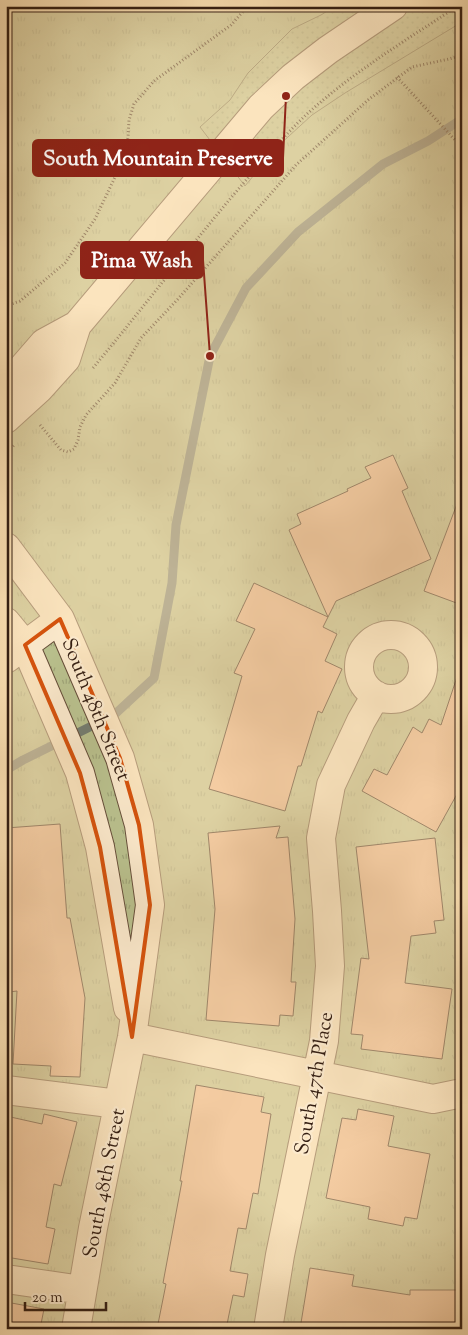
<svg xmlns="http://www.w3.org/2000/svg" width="468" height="1335" font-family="'Sorts Mill Goudy',serif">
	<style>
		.grass { fill: url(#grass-tufts); stroke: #777050 }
		.park { fill: url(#park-dots); stroke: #777050 }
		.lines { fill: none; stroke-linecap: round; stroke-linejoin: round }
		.stream { stroke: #747d71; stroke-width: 9 }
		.building { fill: #eeb58f; stroke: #341e12 }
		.minor-casing { stroke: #664e3a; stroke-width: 30 }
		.path { stroke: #341e12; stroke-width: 3; stroke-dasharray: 1 2.5; stroke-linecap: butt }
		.minor { stroke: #fceacd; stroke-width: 28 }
		.marked { fill: none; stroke: #d6530d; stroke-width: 4; stroke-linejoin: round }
		.labels { text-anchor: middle; stroke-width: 4.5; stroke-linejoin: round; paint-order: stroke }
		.street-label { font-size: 20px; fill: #341e12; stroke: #fceacd }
		.leader { fill: none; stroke: #8f2418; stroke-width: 2 }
		.callout-dot { fill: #8f2418; stroke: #fceacd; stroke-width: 2 }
		.callout { fill: #8f2418; stroke: #8f2418; stroke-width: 2 }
		.callout-label { font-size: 21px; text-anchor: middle; font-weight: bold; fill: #fff }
	</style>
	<defs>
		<pattern id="grass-tufts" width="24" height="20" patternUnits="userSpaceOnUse" patternTransform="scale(1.25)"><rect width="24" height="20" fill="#bac28f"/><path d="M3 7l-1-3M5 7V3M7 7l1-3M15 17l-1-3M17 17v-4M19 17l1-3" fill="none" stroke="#a0a67a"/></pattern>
		<pattern id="park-dots" width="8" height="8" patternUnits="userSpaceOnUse" patternTransform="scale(1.25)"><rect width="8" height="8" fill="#bac28f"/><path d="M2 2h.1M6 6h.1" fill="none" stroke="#a0a67a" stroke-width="1.8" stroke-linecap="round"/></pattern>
	</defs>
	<rect width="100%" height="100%" fill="#fadfb2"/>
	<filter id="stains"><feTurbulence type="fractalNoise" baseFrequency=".004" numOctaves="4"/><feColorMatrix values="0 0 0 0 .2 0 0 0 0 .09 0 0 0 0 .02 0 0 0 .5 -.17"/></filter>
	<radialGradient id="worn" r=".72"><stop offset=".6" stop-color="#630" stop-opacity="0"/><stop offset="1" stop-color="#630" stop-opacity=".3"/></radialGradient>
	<path class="grass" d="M6 6H462V1329H6Z"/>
	<path class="park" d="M335 6H462V22L345 93 312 115 277 147 245 186 200 127 230 100 248 73 292 29 321 15Z"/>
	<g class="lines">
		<path class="stream" d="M6 770 23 760 114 715 154 678 172 583 176 525 210 356 246 288 298 232 383 164 428 141 462 119"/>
	</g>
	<path class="building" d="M393 455 408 488 402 491 431 559 336 601 323 627 337 634 325 661 342 669 322 713 318 711 301 766H298L285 811 209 789 242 676 234 673 255 629 236 621 254 583 328 617 289 530 301 524 297 514 348 491 347 489 371 478 365 467Z
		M460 496H462V605L424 591Z
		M458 674 462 675V785L436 832 362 791 374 769 387 775 413 727 422 733 429 719 441 725Z
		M60 824 67 918H70L85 998 80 1077 50 1076 51 1066 13 1064 17 991 9 992 6 976V828Z
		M280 826 276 838 288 837 295 919 291 982H296L293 1016 280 1015 279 1026 206 1020 215 909 208 833Z
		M435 838 444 920 434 921 436 933 411 936 405 983 452 989 442 1059 361 1049 363 1035 351 1034 361 958 369 959 356 847Z
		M196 1085 264 1097 261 1112 271 1114 258 1194 253 1193 246 1229 238 1228 230 1271 248 1274 244 1297 233 1295 226 1329H157L166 1284 163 1283 182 1181H180Z
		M358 1109 394 1116 388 1146 430 1154 417 1219 405 1217 403 1226 368 1219 370 1207 326 1198 342 1118 356 1120Z
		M44 1114 77 1122 61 1186 54 1184 46 1227 55 1229 48 1264 6 1257V1116L42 1124Z
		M310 1268 354 1275 352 1286 410 1295V1290H462V1329H300Z
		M6 1302 44 1309 40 1329H6Z"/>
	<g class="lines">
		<g class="minor-casing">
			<path id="minor" d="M6 394 18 373 44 343 77 325
				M6 419 39 389 66 359 77 325 261 107 293 77 328 50 393 6
				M6 547 60 619 120 758 139 825 150 905 132 1037 93 1228 76 1329
				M6 622 25 645 80 773 100 847 128 1008
				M359 667a32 32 0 1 1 64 0a32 32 0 1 1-64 0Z
				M6 659 60 619
				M132 1037 433 1099 462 1093
				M6 1090 118 1104
				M6 1279 82 1290
				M268 1329 280 1255 324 1041 330 966 327 911 321 838 331 785 361 721 376 695"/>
		</g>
		<path class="path" d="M397 77 456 141
			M6 306 20 301 65 263 95 219 116 175 128 138 129 120 134 104 154 81 231 25 248 6
			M93 368C143 308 190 246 241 186 265 159 288 130 316 106 360 68 409 38 458 6
			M40 425 61 450 68 452 74 449 78 440 80 427 86 415 115 383 141 338 178 299 296 165 368 100 412 67 449 59 462 55
			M6 454 14 445"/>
		<use href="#minor" class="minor"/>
	</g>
	<path d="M0 0H468V1335H0ZM60 619 120 758 139 825 150 905 132 1037 100 847 80 773 25 645Z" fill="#fadfb2" fill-opacity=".55" fill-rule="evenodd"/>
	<path class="marked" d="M60 619 120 758 139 825 150 905 132 1037 100 847 80 773 25 645Z"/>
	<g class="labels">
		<g class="street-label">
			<text transform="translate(97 709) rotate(68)" y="7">South 48th Street</text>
			<text transform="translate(313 1083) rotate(-80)" y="7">South 47th Place</text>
			<text transform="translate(103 1183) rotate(-79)" y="7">South 48th Street</text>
		</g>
	</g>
	<path class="leader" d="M286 96L283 158M210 356L203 260"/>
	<g class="callout-dot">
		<circle cx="286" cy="96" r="5"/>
		<circle cx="210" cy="356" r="5"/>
	</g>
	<g class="callout">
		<rect x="33" y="140" width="250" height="36" rx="5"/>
		<rect x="81" y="242" width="122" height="36" rx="5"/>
	</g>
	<g class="callout-label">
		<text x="158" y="165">South Mountain Preserve</text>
		<text x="142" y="267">Pima Wash</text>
	</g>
	<rect width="468" height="1335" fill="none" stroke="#fadfb2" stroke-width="25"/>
	<rect x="8" y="8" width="453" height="1320" fill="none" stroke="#341e12" stroke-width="2.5"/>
	<rect x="12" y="12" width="443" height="1310" fill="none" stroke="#341e12"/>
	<path d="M25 1302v8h81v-8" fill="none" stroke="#341e12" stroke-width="2.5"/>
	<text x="32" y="1302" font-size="15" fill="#341e12" stroke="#fceacd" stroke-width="4" paint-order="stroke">20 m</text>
	<rect width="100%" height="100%" filter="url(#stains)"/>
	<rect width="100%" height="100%" fill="url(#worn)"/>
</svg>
